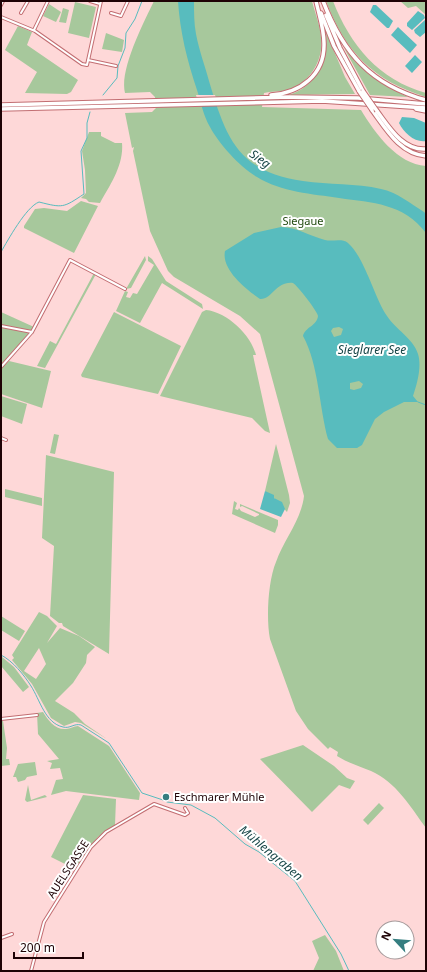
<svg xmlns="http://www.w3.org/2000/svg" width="427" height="972" font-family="'Noto Sans',sans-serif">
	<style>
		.green { fill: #a7c89c; fill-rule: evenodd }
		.water { fill: #58bcbe; fill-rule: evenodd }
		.pier { fill: #fed8d8 }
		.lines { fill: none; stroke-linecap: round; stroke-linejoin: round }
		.stream { stroke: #58bcbe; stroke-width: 1 }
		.minor-casing { stroke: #c26e72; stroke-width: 4 }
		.motorway-casing { stroke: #c26e72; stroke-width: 5.5 }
		.minor { stroke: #fff; stroke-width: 2 }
		.motorway { stroke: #fff; stroke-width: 3.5 }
		.motorway-bridge-casing { stroke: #c26e72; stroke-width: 5.5; stroke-linecap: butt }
		.motorway-bridge { stroke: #fff; stroke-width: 3.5 }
		.poi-dot { fill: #357e80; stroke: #fff; stroke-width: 1.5 }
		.labels { text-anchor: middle; stroke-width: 4; stroke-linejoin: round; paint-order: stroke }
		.park-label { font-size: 11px; fill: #224a0f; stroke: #fff }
		.poi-label { font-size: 11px; fill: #1e0205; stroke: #fff; text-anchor: start }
		.street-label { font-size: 11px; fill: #1e0205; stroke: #fff }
		.water-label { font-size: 12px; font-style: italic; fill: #164446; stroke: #fff }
	</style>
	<rect width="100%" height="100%" fill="#fed8d8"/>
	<path class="green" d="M154 1H312C315 13 320 25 321 37 324 60 310 83 288 90 280 92 271 91 264 93L262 107 361 110C375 133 397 164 426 166V828C410 806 396 782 371 771 359 766 348 763 337 756L338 752 330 747 328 749 308 729 296 711 270 639C266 619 268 581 276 562 284 539 301 521 304 496L260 334 240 316 174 277 168 271 150 231 133 151 134 147 132 148 125 113 152 112 156 108 155 97 150 92 125 93C119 70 144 22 154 1Z
		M326 1H333C350 45 379 80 426 93V97C374 81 345 52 326 1Z
		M400 1H426V15L416 6 408 8Z
		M75 2 96 7 89 38 68 33Z
		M49 4 61 12 56 22 43 16Z
		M63 8 69 10 66 23 59 22Z
		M18 26 32 32 27 45 78 80 71 92 67 94 25 93 37 72 5 50Z
		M326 32 345 77 355 94 288 95C317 87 328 59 326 32Z
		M106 33 124 40 122 52 102 49Z
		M344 48C364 71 380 84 408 97L370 95Z
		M89 132H101V136L115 143H122C124 165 110 185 100 203L89 202 86 199 81 198 86 193 85 170 82 151Z
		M81 201 98 206 74 253 24 228V226L35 209 44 208 67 211Z
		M145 256 146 260 131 288 126 289Z
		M148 256 152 259 166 281 202 304 203 309 162 283 140 323 116 311 125 291 128 292 126 297 130 298 133 293 137 294 154 265 148 261Z
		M94 273 96 274 45 368 37 366 50 341 56 344Z
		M206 310C227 312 251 335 256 355H253L254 360 270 433 265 431 252 418 160 396 202 312Z
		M1 312 34 327 1 366Z
		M114 312 181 346 158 394 82 377 81 375Z
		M9 361 51 371 42 408 1 394V368Z
		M1 396 27 404 22 424 1 416Z
		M54 434 59 435 55 454 50 453Z
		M276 444 289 495 290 503 287 512 274 498 265 491Z
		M46 455 114 472 109 654 63 626 62 623H59L50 616 54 546 42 538Z
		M5 489 42 498V506L5 497Z
		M234 501 237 503 235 509 238 510 239 508 241 511 255 517 259 515V514L242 506 240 507V504L278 520V525L275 533 232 514Z
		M39 612 47 616 57 626 47 643 60 628 79 636 95 647 87 655 86 663 73 683 55 701 74 713 85 724 107 739 81 723 75 722 64 726 51 718 32 684 12 660 14 658 12 655ZM39 648 46 664 36 679 24 671Z
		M1 616 25 631 19 641 1 630Z
		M2 657 14 667 29 687 23 692 1 666Z
		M43 712C48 720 55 730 66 729 70 729 74 726 78 726L109 746 140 793 139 800 74 792 66 791 51 795 56 780 63 779 60 768 50 769 52 763 47 761 59 759 38 734 37 713Z
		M1 720 3 721 7 748 6 759H9L10 765 1 766Z
		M303 745 334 766 347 778 355 781 350 789 339 785 312 812 260 759Z
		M35 762 37 775 27 777 25 780 18 782 16 777H13L18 764Z
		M28 785 31 800 45 795 47 797 27 802 25 800Z
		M83 795 116 799 115 825 98 837 75 869 51 857Z
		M379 803 384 808 368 825 363 820Z
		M325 935 336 951 344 971H313L319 958 312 941Z"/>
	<path class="water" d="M178 1H194C194 12 194 24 196 34 199 50 205 66 209 81 226 138 238 172 303 181 329 185 356 183 381 189 397 192 411 204 424 212L426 214V233C403 203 373 203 339 198 313 194 281 192 257 177 240 167 219 144 210 127 203 115 201 102 197 90 187 60 180 32 178 1Z
		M373 5H376L393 21 389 28H387L370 12Z
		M418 11 424 15 425 18 412 30 407 26V23Z
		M426 19V32L420 37 415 33 414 30Z
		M398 27 417 45 410 53 391 35Z
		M415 55 422 62 412 73 405 66Z
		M402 117 414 118 426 123V141C415 143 404 133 399 123Z
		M281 227C296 227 310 236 325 240 332 242 342 238 348 243 365 258 374 297 387 316 396 330 413 338 418 354 422 367 417 384 413 396L418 402H404L384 412 375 419 362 445 357 448H337L328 439C319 407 319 365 303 336 305 327 317 326 318 316 318 312 297 285 293 283 276 281 272 300 260 299 247 290 221 270 225 251L254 233ZM339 327 343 329 341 335 334 337 331 331 333 328ZM359 381 363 384 361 388 354 390 350 389V383Z
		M265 491 274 495V498L282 502 285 509 281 517 260 509Z"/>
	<path class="pier" d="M196 95H215L219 106H199Z"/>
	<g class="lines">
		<path class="stream" d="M103 95 117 78 118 66 125 48 126 33 135 19 142 1
			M1 252C8 240 26 207 39 202 63 208 63 208 84 194L81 151 87 138V123L90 112
			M418 402 426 405
			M1 655C13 661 24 675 31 686 40 700 45 723 63 727 70 729 74 723 81 725L109 743 142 793 163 800
			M167 802 191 805 215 818 245 844 259 852 295 881 341 954 349 971"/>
		<g class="minor-casing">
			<path id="minor" d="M90 1 100 4
				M1 5 3 1
				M21 13 28 1
				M111 13 121 16 128 1
				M1 17 35 31 82 64 87 65 101 1
				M34 30 48 1
				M88 60 116 66
				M1 326 32 332
				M1 367 32 332 70 260 125 289
				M1 438 6 440
				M1 719 37 715
				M1 938 12 934
				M31 971 44 922 91 847 106 832 154 804 185 815 188 813 185 808"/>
		</g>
		<g class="motorway-casing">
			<path id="motorway" d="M323 1C343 53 371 85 426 100
				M321 13 334 46 359 91
				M326 15 340 48 363 91
				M271 95C300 93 325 75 324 43 324 29 319 15 316 1
				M1 105 289 97 358 98 426 104
				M1 109 322 101 426 108
				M416 109 426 111
				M372 110C386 129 400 154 426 156
				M377 111C389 127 403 151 426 149"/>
		</g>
		<use href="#minor" class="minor"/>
		<use href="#motorway" class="motorway"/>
		<g class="motorway-bridge-casing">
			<path id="motorway-bridge" d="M359 91 372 110
				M363 91 377 111"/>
		</g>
		<use href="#motorway-bridge" class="motorway-bridge"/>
	</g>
	<circle class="poi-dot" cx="166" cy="797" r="4"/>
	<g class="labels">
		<g class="park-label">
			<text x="303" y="225">Siegaue</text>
		</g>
		<g class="poi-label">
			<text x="174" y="801">Eschmarer Mühle</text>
		</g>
		<g class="street-label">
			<text transform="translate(68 869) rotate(-57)" y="4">AUELSGASSE</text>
		</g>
		<g class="water-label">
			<text transform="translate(260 159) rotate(35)" y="4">Sieg</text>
			<text x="372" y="354">Sieglarer See</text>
			<text transform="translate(271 853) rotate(40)" y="4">Mühlengraben</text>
		</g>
	</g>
	<rect width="427" height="972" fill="none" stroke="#1e0205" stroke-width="4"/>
	<g transform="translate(395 940) rotate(296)"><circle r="19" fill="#ffffff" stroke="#a59a9b"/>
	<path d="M0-3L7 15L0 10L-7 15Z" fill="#357e80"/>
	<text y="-6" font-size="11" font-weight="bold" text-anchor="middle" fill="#1e0205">N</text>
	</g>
	<path d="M14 952v6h69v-6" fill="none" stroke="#1e0205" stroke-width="2"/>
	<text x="20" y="952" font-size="12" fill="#1e0205" stroke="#ffffff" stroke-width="3" paint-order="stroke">200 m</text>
</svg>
